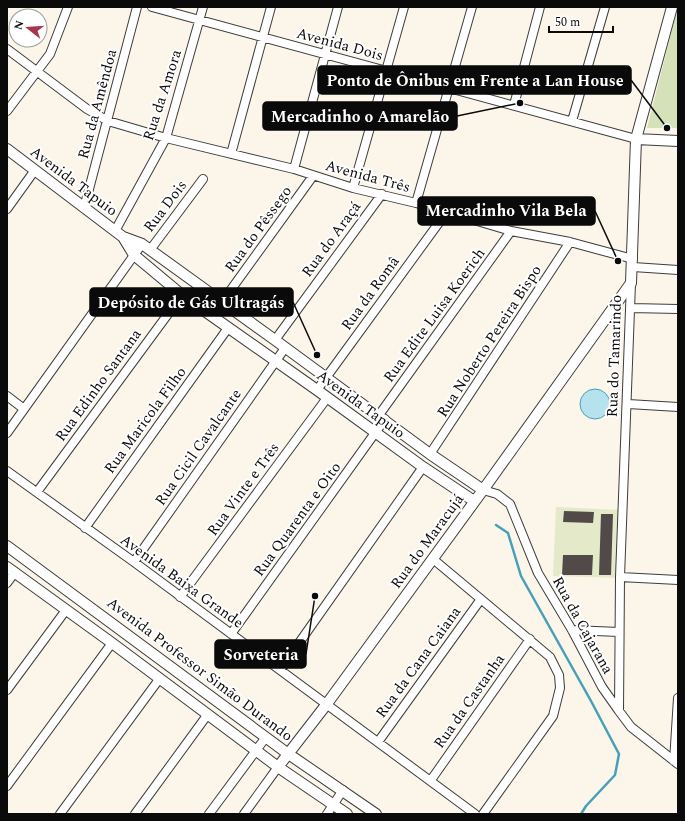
<svg xmlns="http://www.w3.org/2000/svg" width="685" height="821" font-family="Spectral,serif">
	<style>
		.green { fill: #d5e1b9 }
		.pitch { fill: #e4eac9 }
		.water { fill: #b6e2ed; stroke: #47a0ba }
		.lines { fill: none; stroke-linecap: round; stroke-linejoin: round }
		.stream { stroke: #47a0ba; stroke-width: 2.5 }
		.building { fill: #514a48 }
		.minor-casing { stroke: #3d3d3d; stroke-width: 10 }
		.tertiary-casing { stroke: #3d3d3d; stroke-width: 12 }
		.minor { stroke: #fff; stroke-width: 8 }
		.tertiary { stroke: #fff; stroke-width: 10 }
		.labels { text-anchor: middle; stroke-width: 4; stroke-linejoin: round; paint-order: stroke }
		.street-label { font-size: 15px; fill: #0a0a0a; stroke: #fff }
		.leader { fill: none; stroke: #0a0a0a; stroke-width: 1.5 }
		.callout-dot { fill: #0a0a0a; stroke: #fff; stroke-width: 1.5 }
		.callout { fill: #0a0a0a; stroke: #0a0a0a; stroke-width: 1.5 }
		.callout-label { font-size: 16px; text-anchor: middle; font-weight: bold; fill: #fff }
	</style>
	<rect width="100%" height="100%" fill="#fcf5ea"/>
	<path class="green" d="M678 7V128H647Z"/>
	<path class="pitch" d="M556 507 621 510 618 578 553 576Z"/>
	<path class="water" d="M580 404a15 15 0 1 1 30 0a15 15 0 1 1-30 0Z"/>
	<g class="lines">
		<path class="stream" d="M496 525 508 533 521 576 591 701 619 754 615 775 586 806 581 814"/>
	</g>
	<path class="building" d="M564 511 594 512 593 523 563 522Z
		M601 514H613L611 575H599Z
		M563 555H593L592 575H562Z"/>
	<g class="lines">
		<g class="minor-casing">
			<path id="minor" d="M152 7 636 139
				M7 49 87 109 108 121 166 138 294 169 353 188 416 203 511 231 570 242 633 259
				M514 105 540 7
				M7 111 50 54 68 7
				M572 121 605 7
				M231 154 271 7
				M294 169 338 7
				M353 188 404 7
				M416 203 472 7
				M84 208 137 7
				M7 209 35 170
				M115 231 166 138 203 7
				M150 250 203 179
				M633 267 678 270
				M631 308 678 309
				M212 316 313 176
				M275 340 382 194
				M317 390 446 213
				M7 396 24 409
				M628 404 678 407
				M379 415 511 231
				M7 433 142 244
				M430 454 570 242
				M7 471 134 562 475 814
				M483 490 497 494 510 504 538 573 572 630 602 687 619 711 631 727 678 764
				M37 492 182 295
				M85 528 228 328
				M433 559 550 657 559 675 560 688 553 716 483 814
				M134 562 285 348
				M620 577 678 580
				M7 583 15 572
				M180 597 327 398
				M572 630 619 632
				M231 634 385 419
				M280 670 423 467
				M7 690 66 610
				M619 711 620 577 631 283
				M378 742 481 599
				M674 761 678 698
				M431 780 530 639
				M7 786 112 643
				M60 814 160 678
				M135 814 208 714
				M209 814 266 737
				M244 814 278 767
				M327 814 343 790"/>
		</g>
		<g class="tertiary-casing">
			<path id="tertiary" d="M636 139 678 141
				M7 149 123 237 142 244 275 340 430 454 483 490
				M123 237 134 255 182 295 317 390 423 467 474 501
				M7 546 287 753 376 814
				M7 567 112 643 278 767 347 814
				M278 767 326 705 483 490 631 283 636 139 672 7"/>
		</g>
		<use href="#minor" class="minor"/>
		<use href="#tertiary" class="tertiary"/>
	</g>
	<g class="labels">
		<g class="street-label">
			<text transform="translate(340 44) rotate(15)" y="5">Avenida Dois</text>
			<text transform="translate(162 95) rotate(-72)" y="5">Rua da Amora</text>
			<text transform="translate(97 104) rotate(-75)" y="5">Rua da Amêndoa</text>
			<text transform="translate(368 176) rotate(15)" y="5">Avenida Três</text>
			<text transform="translate(74 181) rotate(37)" y="5">Avenida Tapuio</text>
			<text transform="translate(165 206) rotate(-53)" y="5">Rua Dois</text>
			<text transform="translate(258 229) rotate(-54)" y="5">Rua do Pêssego</text>
			<text transform="translate(331 239) rotate(-54)" y="5">Rua do Araçá</text>
			<text transform="translate(370 293) rotate(-54)" y="5">Rua da Româ</text>
			<text transform="translate(434 315) rotate(-54)" y="5">Rua Edite Luisa Koerich</text>
			<text transform="translate(489 341) rotate(-57)" y="5">Rua Noberto Pereira Bispo</text>
			<text transform="translate(614 356) rotate(-88)" y="5">Rua do Tamarindo</text>
			<text transform="translate(98 385) rotate(-54)" y="5">Rua Edinho Santana</text>
			<text transform="translate(361 404) rotate(36)" y="5">Avenida Tapuio</text>
			<text transform="translate(145 420) rotate(-54)" y="5">Rua Maricola Filho</text>
			<text transform="translate(198 447) rotate(-55)" y="5">Rua Cicil Cavalcante</text>
			<text transform="translate(243 489) rotate(-54)" y="5">Rua Vinte e Três</text>
			<text transform="translate(297 519) rotate(-54)" y="5">Rua Quarenta e Oito</text>
			<text transform="translate(427 541) rotate(-54)" y="5">Rua do Maracujá</text>
			<text transform="translate(182 581) rotate(36)" y="5">Avenida Baixa Grande</text>
			<text transform="translate(583 625) rotate(61)" y="5">Rua da Cajarana</text>
			<text transform="translate(418 662) rotate(-54)" y="5">Rua da Cana Caiana</text>
			<text transform="translate(200 669) rotate(37)" y="5">Avenida Professor Simão Durando</text>
			<text transform="translate(469 701) rotate(-55)" y="5">Rua da Castanha</text>
		</g>
	</g>
	<path class="leader" d="M667 128L631 80M520 103L457 116M618 261L595 211M317 355L293 302M315 596L306 654"/>
	<g class="callout-dot">
		<circle cx="667" cy="128" r="4"/>
		<circle cx="520" cy="103" r="4"/>
		<circle cx="618" cy="261" r="4"/>
		<circle cx="317" cy="355" r="4"/>
		<circle cx="315" cy="596" r="4"/>
	</g>
	<g class="callout">
		<rect x="318" y="66" width="313" height="28" rx="4"/>
		<rect x="263" y="102" width="194" height="28" rx="4"/>
		<rect x="418" y="197" width="177" height="28" rx="4"/>
		<rect x="90" y="288" width="203" height="28" rx="4"/>
		<rect x="215" y="640" width="91" height="28" rx="4"/>
	</g>
	<g class="callout-label">
		<text x="475" y="86">Ponto de Ônibus em Frente a Lan House</text>
		<text x="360" y="122">Mercadinho o Amarelão</text>
		<text x="506" y="216">Mercadinho Vila Bela</text>
		<text x="191" y="308">Depósito de Gás Ultragás</text>
		<text x="261" y="660">Sorveteria</text>
	</g>
	<rect width="685" height="821" fill="none" stroke="#0a0a0a" stroke-width="16"/>
	<g transform="translate(28 28) rotate(287)"><circle r="19" fill="#ffffff" stroke="#9d9d9d"/>
	<path d="M0-3L7 15L0 10L-7 15Z" fill="#a6364f"/>
	<text y="-6" font-size="11" font-weight="bold" text-anchor="middle" fill="#0a0a0a">N</text>
	</g>
	<path d="M549 26v6h64v-6" fill="none" stroke="#0a0a0a" stroke-width="2"/>
	<text x="555" y="26" font-size="12" fill="#0a0a0a" stroke="#ffffff" stroke-width="3" paint-order="stroke">50 m</text>
</svg>
